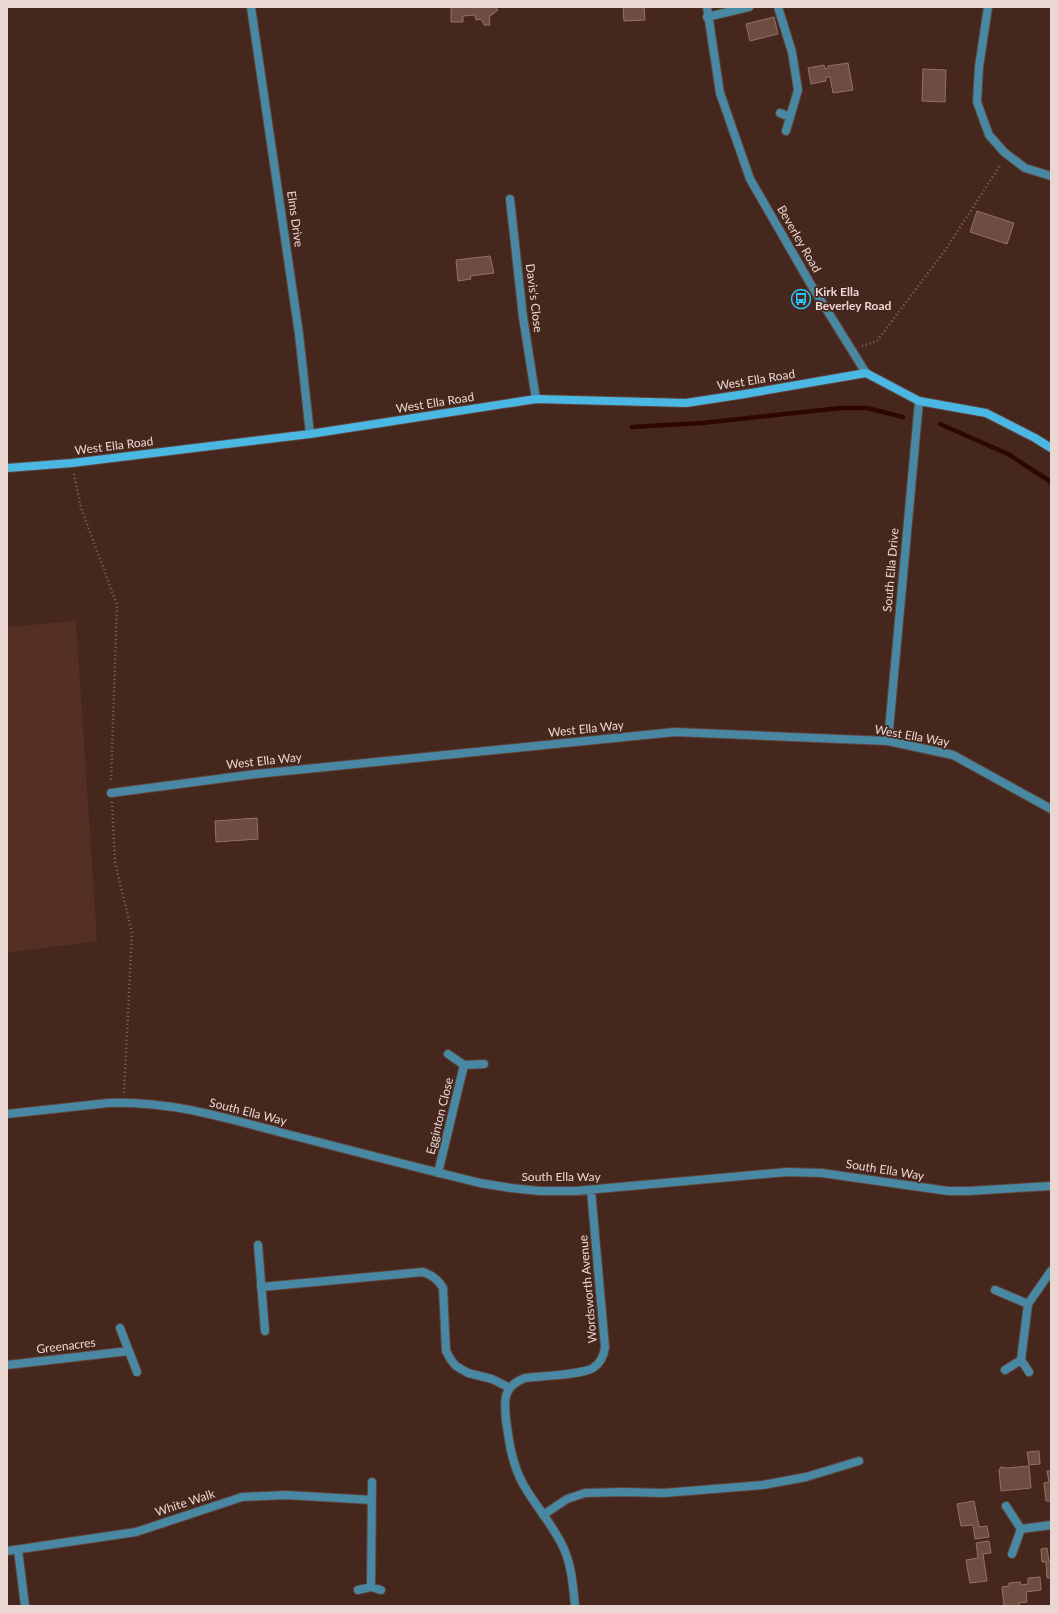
<svg xmlns="http://www.w3.org/2000/svg" width="1058" height="1613" font-family="Lato,sans-serif">
	<style>
		.built { fill: #542f23 }
		.lines { fill: none; stroke-linecap: round; stroke-linejoin: round }
		.stream { stroke: #2e0700; stroke-width: 4.5 }
		.building { fill: #6d4c41; stroke: #957166 }
		.lane-casing { stroke: #60433b; stroke-width: 10 }
		.street-casing { stroke: #60433b; stroke-width: 10 }
		.secondary-casing { stroke: #60433b; stroke-width: 10 }
		.path { stroke: #836861; stroke-width: 2.5; stroke-dasharray: 1 3; stroke-linecap: butt }
		.lane { stroke: #4888a2; stroke-width: 8 }
		.street { stroke: #4888a2; stroke-width: 8 }
		.secondary { stroke: #4ab8e3; stroke-width: 8 }
		.labels { text-anchor: middle; stroke-width: 3.5; stroke-linejoin: round; paint-order: stroke }
		.street-label { font-size: 12px; fill: #ebd7d1; stroke: #46271e }
		.poi-label { font-size: 12px; font-weight: bold; fill: #ebd7d1; stroke: #46271e; text-anchor: start }
	</style>
	<rect width="100%" height="100%" fill="#46271e"/>
	<path class="built" d="M76 621 97 941 7 953V627Z"/>
	<g class="lines">
		<path class="stream" d="M940 424 1008 454 1051 482
			M632 427 702 423 841 408H867L903 417"/>
	</g>
	<path class="building" d="M451 7H495L498 10 489 17 490 25H484L481 19 476 20 475 15 463 16V22H451Z
		M623 7H644L645 20 624 21Z
		M774 17 778 34 750 41 746 24Z
		M848 63 853 90 833 93 830 77H826V81L811 84 808 68 824 65 825 69 828 68V66Z
		M923 69 946 70 945 102 922 101Z
		M977 211 1014 223 1007 244 970 232Z
		M490 256 494 273 470 276 471 279 458 281 456 260Z
		M257 818 258 839 216 842 215 821Z
		M1039 1451 1040 1464 1029 1465 1027 1452Z
		M1029 1466 1031 1488 1001 1491 999 1470 1001 1467 1007 1468Z
		M1047 1471H1051V1501H1046L1044 1483 1049 1482Z
		M974 1501 979 1527 987 1526 989 1537 975 1539 973 1525 961 1526 957 1504Z
		M989 1541 991 1553 983 1554 987 1581 970 1583 966 1560 978 1558 976 1543Z
		M1047 1548 1049 1561H1051V1578H1047L1046 1562H1042L1041 1549Z
		M1040 1577 1041 1590 1026 1592 1027 1602 1019 1603V1606H1004L1002 1587 1009 1586V1583L1020 1582 1021 1585 1028 1584V1578Z"/>
	<g class="lines">
		<g class="lane-casing">
			<path id="lane" d="M258 1245 265 1331"/>
		</g>
		<g class="street-casing">
			<path id="street" d="M251 7 299 334 310 434
				M707 7 720 93 750 179 810 283 866 373
				M778 7 792 52 798 90 786 131
				M988 7 979 67 977 102 989 135 1004 152 1025 168 1051 176
				M707 17 749 7
				M780 113 790 117
				M510 199 523 317 536 399
				M888 741 919 401
				M111 793 256 774 675 732 888 741 953 755 1051 809
				M448 1054 464 1065 484 1064
				M7 1114 108 1103C167 1100 226 1118 283 1133 349 1150 414 1167 480 1183L511 1188 540 1191H575L787 1172 822 1173 948 1191H968L1051 1186
				M438 1173 464 1065
				M261 1287 423 1272C432 1275 438 1279 443 1288L446 1351 451 1360 456 1366 468 1373 492 1379 510 1388
				M995 1290 1028 1304
				M120 1328 137 1372
				M1021 1360 1028 1304 1051 1271
				M7 1365 129 1351
				M1005 1370 1021 1360 1029 1372
				M1006 1506 1021 1529 1012 1554
				M543 1515 567 1499 585 1493 623 1492 664 1493 763 1485 806 1477 859 1461
				M1021 1529 1051 1525
				M18 1550 25 1606
				M7 1551 136 1532 242 1497 286 1495 372 1500
				M371 1587 372 1482
				M358 1590 371 1587 381 1590
				M575 1606C573 1587 572 1567 564 1549 554 1526 536 1507 523 1484 512 1464 509 1442 506 1420 504 1400 503 1386 525 1378 541 1376 581 1375 593 1368 601 1363 604 1355 605 1347L591 1190"/>
		</g>
		<g class="secondary-casing">
			<path id="secondary" d="M7 468 72 463 310 434 536 399 686 403 745 394 866 373 919 401 986 413 1035 438 1051 448"/>
		</g>
		<path class="path" d="M862 346 877 341 946 249 1001 164
			M74 474 81 508 117 605 111 782
			M112 802 115 862 132 933 124 1093"/>
		<use href="#lane" class="lane"/>
		<use href="#street" class="street"/>
		<use href="#secondary" class="secondary"/>
	</g>
	<defs>
		<g id="bus-ring" transform="scale(1)"><circle r="9.5" fill="#46271e" stroke="#26c9fe" stroke-width="1.5"/><path d="M-5-6H5V4H4V6H2V4H-2V6H-4V4H-5ZM-3.5-4V0h7V-4ZM-3.5 1.2v1.5H-2V1.2ZM2 1.2v1.5H3.5V1.2Z" fill="#26c9fe"/></g>
	</defs>
	<g fill-rule="evenodd">
		<use href="#bus-ring" x="801" y="299"/>
	</g>
	<g class="labels">
		<g class="street-label">
			<text transform="translate(295 219) rotate(82)" y="4">Elms Drive</text>
			<text transform="translate(799 239) rotate(60)" y="4">Beverley Road</text>
			<text transform="translate(534 298) rotate(83)" y="4">Davis's Close</text>
			<text transform="translate(756 380) rotate(-9)" y="4">West Ella Road</text>
			<text transform="translate(435 403) rotate(-9)" y="4">West Ella Road</text>
			<text transform="translate(114 446) rotate(-7)" y="4">West Ella Road</text>
			<text transform="translate(891 570) rotate(-85)" y="4">South Ella Drive</text>
			<text transform="translate(586 729) rotate(-6)" y="4">West Ella Way</text>
			<text transform="translate(912 736) rotate(10)" y="4">West Ella Way</text>
			<text transform="translate(264 761) rotate(-6)" y="4">West Ella Way</text>
			<text transform="translate(248 1112) rotate(14)" y="4">South Ella Way</text>
			<text transform="translate(440 1116) rotate(-76)" y="4">Egginton Close</text>
			<text transform="translate(885 1170) rotate(9)" y="4">South Ella Way</text>
			<text x="561" y="1181">South Ella Way</text>
			<text transform="translate(588 1289) rotate(-95)" y="4">Wordsworth Avenue</text>
			<text transform="translate(66 1346) rotate(-7)" y="4">Greenacres</text>
			<text transform="translate(185 1503) rotate(-18)" y="4">White Walk</text>
		</g>
		<g class="poi-label">
			<text x="815" y="296">Kirk Ella<tspan x="815" dy="14">Beverley Road</tspan></text>
		</g>
	</g>
	<rect width="1058" height="1613" fill="none" stroke="#ebd7d1" stroke-width="16"/>
</svg>
